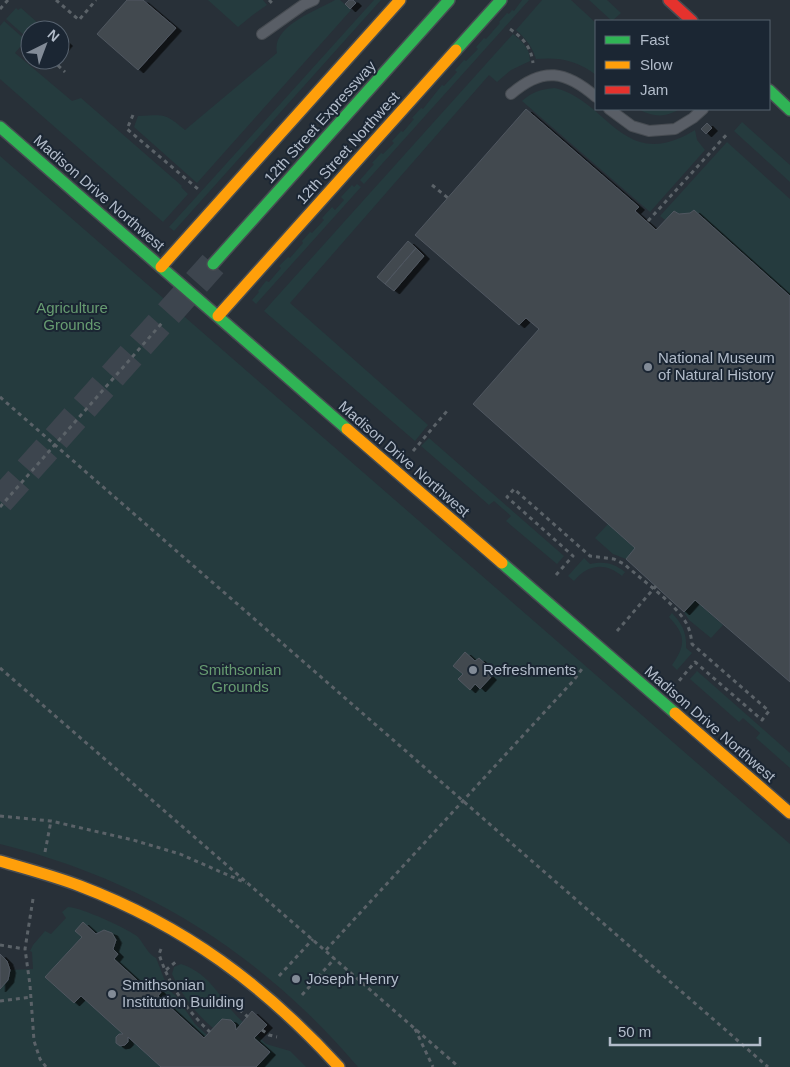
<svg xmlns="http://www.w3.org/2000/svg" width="790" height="1067" font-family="Helvetica,sans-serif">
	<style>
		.green { fill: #253b3e }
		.building { fill: #424950; stroke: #505760; filter: url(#shadow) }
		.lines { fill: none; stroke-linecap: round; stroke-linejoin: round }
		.highway-tunnel { stroke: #3d454e; stroke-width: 28; stroke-dasharray: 28 14; stroke-linecap: butt }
		.lane-casing { stroke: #474c52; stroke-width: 12 }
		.fast-casing { stroke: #474c52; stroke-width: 14 }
		.slow-casing { stroke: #474c52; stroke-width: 14 }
		.jam-casing { stroke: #474c52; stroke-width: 14 }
		.path { stroke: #5b6268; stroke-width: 3; stroke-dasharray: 4 4; stroke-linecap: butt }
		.lane { stroke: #595e66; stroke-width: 10 }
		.fast { stroke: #30b455; stroke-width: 11 }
		.slow { stroke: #ff9f0a; stroke-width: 11 }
		.jam { stroke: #e5322d; stroke-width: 11 }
		.poi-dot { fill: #828b97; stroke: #1b2633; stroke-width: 2 }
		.labels { text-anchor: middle; stroke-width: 4; stroke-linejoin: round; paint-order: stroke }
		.street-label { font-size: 15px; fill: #b2bcca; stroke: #1b2633 }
		.park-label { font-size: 15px; fill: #679c71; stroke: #1b2633 }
		.poi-label { font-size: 15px; fill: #b2bcca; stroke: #1b2633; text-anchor: start }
	</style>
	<defs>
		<filter id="shadow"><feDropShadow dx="5.5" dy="3" stdDeviation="0" flood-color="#0009"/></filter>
	</defs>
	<rect width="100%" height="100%" fill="#283038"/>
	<path class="green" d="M208 0H263L267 5 254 14 238 27Z
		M335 0H340L351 10 197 183 134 127 138 116C164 115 164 112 185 130L277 53C271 26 316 11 335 0Z
		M374 0H381L174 231 169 227Z
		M522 0H529L364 184 360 180 374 164 372 163 381 153 383 154 394 143 392 141 401 131 403 132 414 119 412 118 421 108 423 109 442 85 444 86 457 72 455 70 464 60 466 61 478 49 476 47 484 38 486 39 500 23 499 22 507 13 509 14 512 10 514 11Z
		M542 0H571L596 23V75C577 60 559 57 536 59 532 46 526 39 516 30Z
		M589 0H607L621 13 612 21Z
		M16 8 18 10 21 8 39 24 35 30H30V35L15 53 72 101 81 98 182 186 181 187 188 194 163 222 0 79V26L4 21 22 37 24 35 6 19Z
		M513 34C522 41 530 48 530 61L511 70 497 82 489 75 290 303 428 425 415 441 264 311Z
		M555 88C609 101 623 174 695 130L697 140 705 150 650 212 522 101C532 92 541 89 555 88Z
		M638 109H680C665 118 653 117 638 109Z
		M742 122 790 165V182L734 131Z
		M727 142 790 199V296L694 210C688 215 680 215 674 211L665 220 660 216Z
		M0 156 790 844V1067H358C262 954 145 880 0 844Z
		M357 184 361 187 256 304 252 300 259 292 258 291 266 281 269 282 281 268 279 266 288 257 290 258 303 243 302 241 310 232 312 233 324 220 322 218 332 207 335 210 344 200 341 197 352 185 354 187Z
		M429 438 564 556 557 564 506 521 511 516 494 501 489 505 421 446Z
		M608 524 635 548 626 559 613 554 595 538Z
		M584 558 590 564C604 561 614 563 625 572L622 576C605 562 588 564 574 581L568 576Z
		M695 600 723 625 711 638 689 620 684 612Z
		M672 613C682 624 687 633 686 648L692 653 677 670 672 665C686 645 686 635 669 617Z
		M697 671 790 753V768L756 738 760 733 743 718 739 722 690 679Z
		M68 907C80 907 129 929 138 937 144 944 148 954 156 958 161 969 166 989 175 995L195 1024 207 1035 204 1038 158 996 161 992 155 986 150 992 114 959 118 954 113 949 116 940 112 933 104 930 96 934 83 922 75 931 82 937 45 977 74 1003 81 996 123 1034H119L120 1046 125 1045 128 1042V1037L161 1067H0V989L8 980 10 970 33 969 32 952 30 951 33 945 45 931 51 934 66 918 62 912Z
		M181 964C214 975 220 1002 243 1022L236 1030 231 1020 222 1019 213 1028C195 1013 182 995 172 974L174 967Z
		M257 1035 266 1044 290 1051 306 1067H256L269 1052 254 1038Z"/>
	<path class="building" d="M127 0H143L176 28 138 70 97 34Z
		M349 0H353L356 3 350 9 345 4Z
		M44 23 52 30H38Z
		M60 37 67 43 60 51Z
		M30 39V50L24 46Z
		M41 60H52L47 65Z
		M526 109 639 207 635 211 656 230 674 211 679 214 690 213 694 210 790 296V682L695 600 684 612 626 559 635 548 473 404 539 329 526 318 519 325 415 235Z
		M707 123 712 128 706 134 701 129Z
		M408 241 416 248 385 284 377 277Z
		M416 248 424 256 394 291 385 284Z
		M465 652 475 661 479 658 490 668 486 672 491 677 480 689 475 684 470 690 458 679 463 674 453 666Z
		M83 922 96 934 104 930 112 933 116 940 113 949 118 954 114 959 150 992 155 986 161 992 158 996 204 1038 222 1019 231 1020 235 1024 236 1030 252 1011 267 1025 254 1038 270 1052 256 1067H161L128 1037V1042L125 1045 120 1046 116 1043V1037L119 1034H123L81 996 74 1003 45 977 82 937 75 931Z
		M0 954 7 961 10 970 8 980 0 989Z"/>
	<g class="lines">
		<path class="highway-tunnel" d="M0 501 213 264"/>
		<g class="lane-casing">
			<path id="lane" d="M262 34 303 5 314 0
				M511 94C543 66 566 71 596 97
				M609 109 632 126 649 131 675 129 693 118 703 109"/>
		</g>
		<g class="fast-casing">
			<path id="fast" d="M456 50 501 0
				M769 90 790 110
				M0 127 347 429
				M213 264 449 0
				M502 563 675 713"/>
		</g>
		<g class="slow-casing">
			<path id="slow" d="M161 267 400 0
				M218 316 456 50
				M347 429 502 563
				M675 713 790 813
				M0 861C27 869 54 876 80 886 185 926 264 985 339 1067"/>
		</g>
		<g class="jam-casing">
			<path id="jam" d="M669 0 692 21"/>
		</g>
		<path class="path" d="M56 0 79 20 96 0
			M269 0 273 4
			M0 9 8 0
			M510 29C523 38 531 47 533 63
			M52 60 65 72
			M133 115 127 129 198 189
			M432 185 448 198
			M648 221 728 133
			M0 397 768 1067
			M413 451 447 411
			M0 507 162 323
			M556 575 573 556 507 497 514 489 590 556 614 559 624 564C642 580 673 602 685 621 690 629 691 636 692 644L769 711 762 720 695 662 678 682
			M617 631 656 586
			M0 668 459 1067
			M0 816 51 821 133 840 180 854 246 883
			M45 852 51 821
			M33 899 25 949 30 985 34 1041 40 1059 46 1067
			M0 945 25 949
			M161 949 159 954C168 983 187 1011 210 1032
			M326 950 574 680 584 666
			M166 970 178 960
			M279 976 313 939
			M302 995 335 958
			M0 1001 31 997
			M236 1002 240 1010 248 1017
			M415 1029 433 1067
			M262 1030 269 1035 277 1037"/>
		<use href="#lane" class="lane"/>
		<use href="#fast" class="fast"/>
		<use href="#slow" class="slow"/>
		<use href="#jam" class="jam"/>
	</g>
	<g class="poi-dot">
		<circle cx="648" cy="367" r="5"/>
		<circle cx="473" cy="670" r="5"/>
		<circle cx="296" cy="979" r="5"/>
		<circle cx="112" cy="994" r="5"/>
	</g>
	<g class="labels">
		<g class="street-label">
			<text transform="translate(320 122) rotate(-48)" y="5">12th Street Expressway</text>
			<text transform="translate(348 148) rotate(-48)" y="5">12th Street Northwest</text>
			<text transform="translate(99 193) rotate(41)" y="5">Madison Drive Northwest</text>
			<text transform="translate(404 459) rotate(41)" y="5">Madison Drive Northwest</text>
			<text transform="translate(710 724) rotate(41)" y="5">Madison Drive Northwest</text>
		</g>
		<g class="park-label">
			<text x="72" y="313">Agriculture<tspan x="72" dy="17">Grounds</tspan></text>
			<text x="240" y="675">Smithsonian<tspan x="240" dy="17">Grounds</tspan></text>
		</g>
		<g class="poi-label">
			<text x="658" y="363">National Museum<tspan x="658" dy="17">of Natural History</tspan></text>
			<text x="483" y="675">Refreshments</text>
			<text x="306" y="984">Joseph Henry</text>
			<text x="122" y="990">Smithsonian<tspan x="122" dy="17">Institution Building</tspan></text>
		</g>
	</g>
	<rect x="595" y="20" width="175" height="90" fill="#1b2633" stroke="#57626f"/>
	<rect x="605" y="36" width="25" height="8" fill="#30b455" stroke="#57626f"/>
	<text x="640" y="45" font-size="15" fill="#b2bcca">Fast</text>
	<rect x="605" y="61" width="25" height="8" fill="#ff9f0a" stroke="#57626f"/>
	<text x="640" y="70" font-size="15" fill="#b2bcca">Slow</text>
	<rect x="605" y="86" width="25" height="8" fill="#e5322d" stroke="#57626f"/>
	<text x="640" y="95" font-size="15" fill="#b2bcca">Jam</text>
	<g transform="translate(45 45) rotate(42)"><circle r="24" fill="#1b2633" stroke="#57626f"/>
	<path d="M0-4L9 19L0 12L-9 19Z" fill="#828b97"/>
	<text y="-8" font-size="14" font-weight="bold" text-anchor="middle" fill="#b2bcca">N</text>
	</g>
	<path d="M610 1037v8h150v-8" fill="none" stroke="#b2bcca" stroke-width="2.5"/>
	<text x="618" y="1037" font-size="15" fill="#b2bcca" stroke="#1b2633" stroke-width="4" paint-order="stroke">50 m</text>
</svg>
